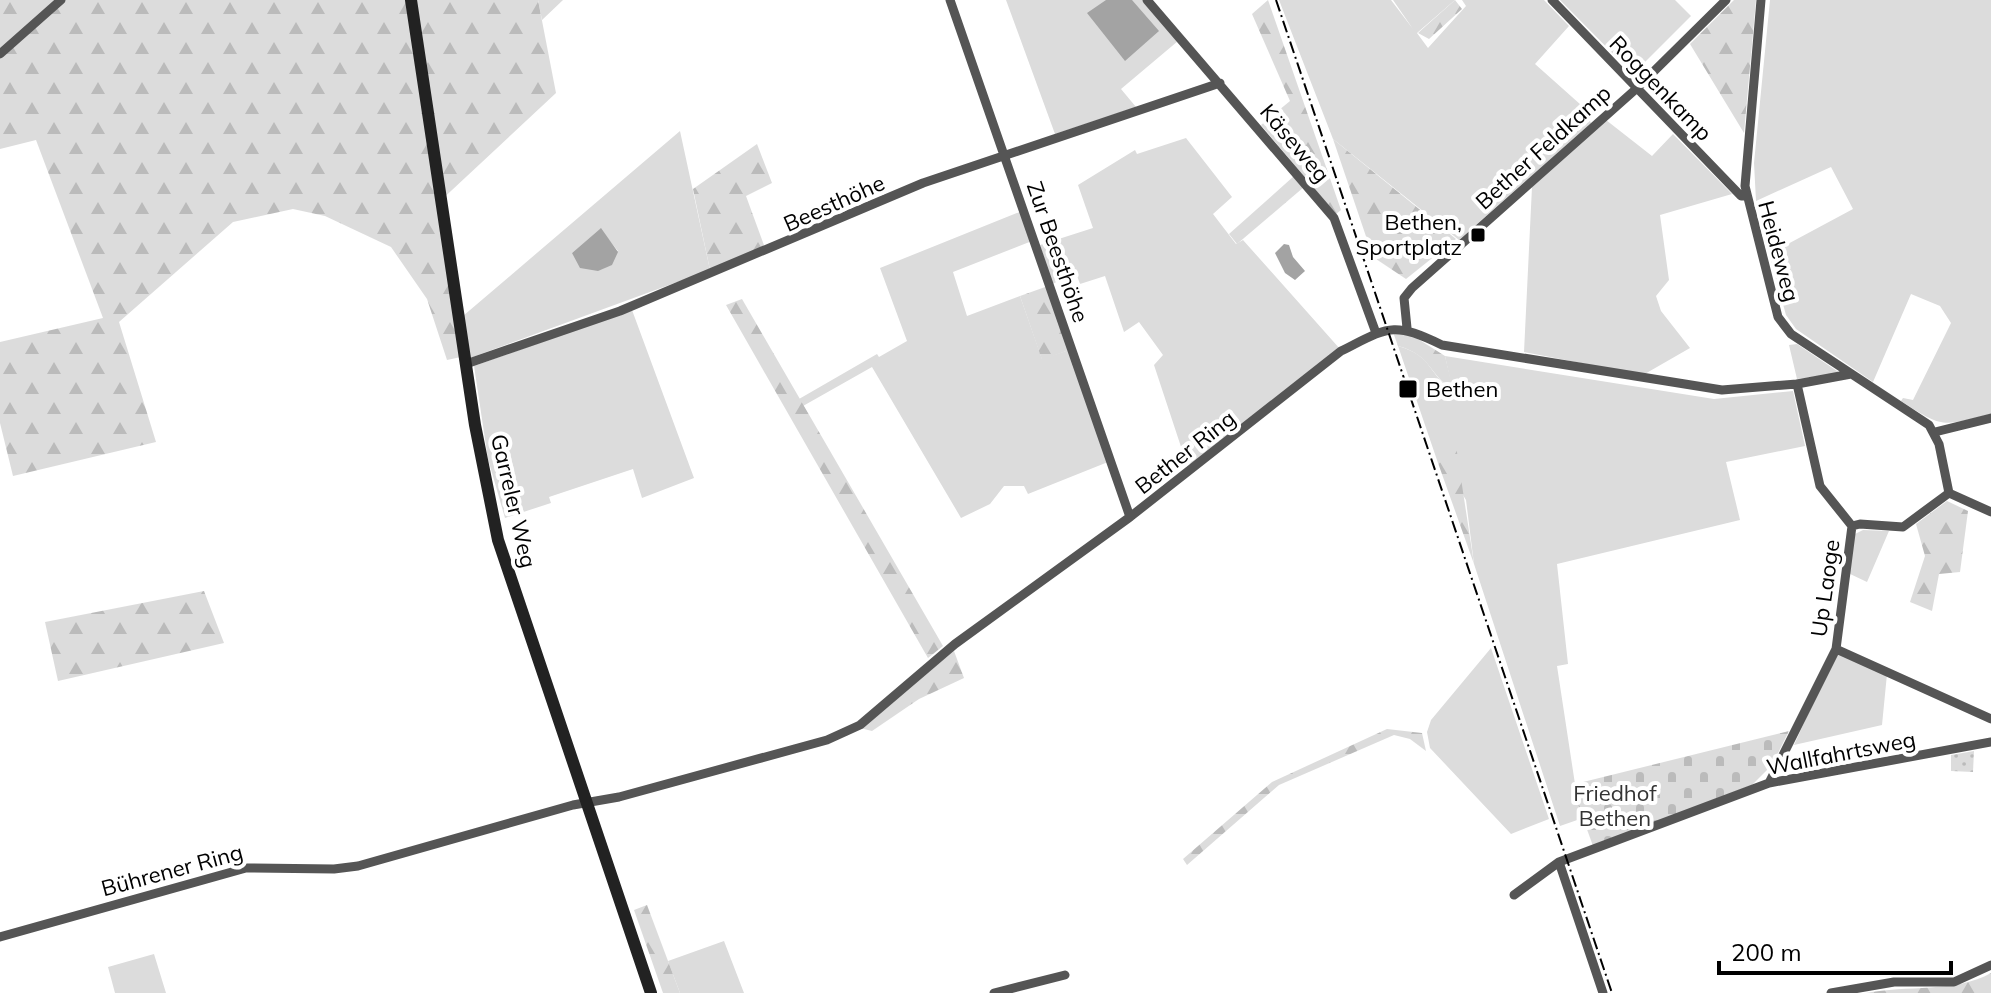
<svg xmlns="http://www.w3.org/2000/svg" width="1991" height="993" font-family="Mulish,sans-serif">
	<style>
		.grass { fill: #dcdcdc; fill-rule: evenodd }
		.forest { fill: url(#forest-firs) }
		.cemetery { fill: url(#cemetery-stones) }
		.park { fill: url(#park-dots) }
		.water { fill: #a3a3a3 }
		.lines { fill: none; stroke-linecap: round; stroke-linejoin: round }
		.street { stroke: #555; stroke-width: 9 }
		.secondary { stroke: #222; stroke-width: 12 }
		.rail { stroke: #000; stroke-width: 2; stroke-dasharray: 12 4 2 4; stroke-linecap: butt }
		.poi-dot { fill: #000; stroke: #fff; stroke-width: 3 }
		.labels { text-anchor: middle; stroke-width: 8; stroke-linejoin: round; paint-order: stroke }
		.street-label { font-size: 22px; fill: #000; stroke: #fff }
		.poi-label { font-size: 22px; fill: #000; stroke: #fff; text-anchor: end }
		.park-label { font-size: 22px; fill: #333; stroke: #fff }
	</style>
	<defs>
		<pattern id="forest-firs" width="22" height="20" patternUnits="userSpaceOnUse" patternTransform="scale(2)"><rect width="22" height="20" fill="#dcdcdc"/><path d="M5 1l3.5 6h-7zM16 11l3.5 6h-7z" fill="#bbb"/></pattern>
		<pattern id="cemetery-stones" width="16" height="16" patternUnits="userSpaceOnUse" patternTransform="scale(2)"><rect width="16" height="16" fill="#dcdcdc"/><path d="M2 7V4a2 2 0 0 1 4 0v3zM10 15v-3a2 2 0 0 1 4 0v3z" fill="#bbb"/></pattern>
		<pattern id="park-dots" width="8" height="8" patternUnits="userSpaceOnUse" patternTransform="scale(2)"><rect width="8" height="8" fill="#dcdcdc"/><path d="M2 2h.1M6 6h.1" fill="none" stroke="#bbb" stroke-width="1.8" stroke-linecap="round"/></pattern>
	</defs>
	<rect width="100%" height="100%" fill="#fff"/>
	<path class="grass" d="M538 0H563L542 20Z
		M1006 0H1143L1178 41 1121 89 1136 107 1055 134Z
		M1279 0H1391L1413 29 1393 0H1455L1417 33 1428 48 1466 6 1462 0H1544L1569 26 1535 64 1581 105 1591 123 1459 240 1333 139Z
		M1560 0H1675L1691 16 1633 74Z
		M1770 0H1991V414C1942 426 1944 429 1901 401L1903 398 1913 400 1951 323 1940 306 1911 294 1873 382 1796 329 1786 315 1769 254 1853 209 1831 167 1756 201 1754 163Z
		M1606 120 1652 156 1673 134 1732 194 1660 215 1669 280 1656 296 1661 311 1690 348 1643 375 1524 352 1532 187Z
		M680 131 710 270 470 358 463 316ZM600 229 618 251 572 253Z
		M1186 138 1232 197 1213 214 1236 244 1243 240 1340 349 1188 468 1154 365 1163 355 1139 322 1124 332 1105 276 1080 284 1076 273 1052 284 1040 245 1093 228 1078 185 1135 150 1137 154Z
		M1022 211 1032 241 953 272 967 316 1020 296 1042 359 1069 350 1108 462 1028 494 1024 486H1004L990 504 961 518 872 367 803 406 799 399 877 354 879 357 907 341 880 268Z
		M632 310 694 478 642 498 633 469 549 497 551 503 505 518 488 459 474 366Z
		M1797 344 1840 373 1797 379 1789 345Z
		M1398 346C1434 356 1428 376 1452 388L1445 356 1714 399 1793 391 1805 446 1726 462 1740 520 1557 564 1568 664 1557 666 1575 784 1571 785 1583 818 1560 826 1474 564 1466 500 1443 463H1438Z
		M1863 530 1889 531 1867 582 1848 573 1855 534Z
		M1491 648 1549 819 1511 834 1430 748 1427 732 1431 720Z
		M1837 651 1887 674 1882 725 1794 745Z
		M724 941 744 993H680L668 961Z
		M154 954 166 993H115L108 967Z"/>
	<path class="forest" d="M0 0H538L556 93 437 204 461 357 447 360 427 299 391 247 325 216 293 209 233 222 119 322 156 442 13 476 0 423V342L103 318 36 140 0 149Z
		M1268 0 1341 210 1336 214 1261 125 1290 101 1252 14Z
		M1455 0 1462 9 1429 39 1418 33Z
		M1734 0H1756L1744 133 1690 44Z
		M1333 139 1456 239 1406 279 1373 257Z
		M757 144 772 183 746 196 765 248 710 270 693 189Z
		M1294 176 1304 187 1237 244 1229 234Z
		M1048 286 1069 350 1042 360 1020 296Z
		M742 299 943 646 928 658 726 305Z
		M1393 332H1407L1445 356 1453 389C1429 376 1432 355 1398 346Z
		M1455 439 1474 564 1438 463 1443 462 1442 450Z
		M1947 501 1968 511 1960 572 1939 574 1932 611 1910 602 1925 556 1916 524Z
		M204 591 224 643 58 681 45 622Z
		M954 651 964 678 919 699 872 731 860 728Z
		M1387 729 1422 733 1426 751 1410 739 1394 735 1279 785 1187 865 1183 859 1272 782Z
		M647 905 680 993H663L634 910Z
		M1991 973V993H1866C1906 985 1956 993 1991 973Z"/>
	<path class="cemetery" d="M1789 731 1772 765 1752 785 1593 846 1571 785Z"/>
	<path class="park" d="M1974 751 1973 772 1951 771V755Z"/>
	<path class="water" d="M1106 0H1132L1159 31 1125 61 1087 13Z
		M601 228 618 252 612 265 598 271 580 268 572 253Z
		M1284 244 1289 245 1293 257 1305 271 1295 280 1285 273 1275 253Z"/>
	<g class="lines">
		<path class="street" d="M950 0 1130 517
			M1147 0 1334 218 1376 333
			M1552 0 1741 196H1746
			M1761 0 1745 186 1778 317 1791 334 1929 425 1939 444 1949 493 1991 512
			M0 54 61 0
			M1407 328 1404 298 1412 288 1636 89 1726 0
			M466 364 620 311 923 183 1220 83
			M1797 384 1820 486 1852 526
			M1935 432 1991 418
			M1836 649 1991 719
			M1769 783 1836 649 1852 526 1860 524 1903 527 1949 493
			M1559 862 1603 993
			M1514 895 1559 862 1769 783 1991 742
			M0 937 246 868 334 869 358 866 573 805 619 797 827 740 860 725 955 644 1130 517 1341 351C1389 327 1392 321 1442 345L1722 390 1797 384 1851 374
			M994 993 1065 975
			M1831 993 1894 982H1954L1991 965"/>
		<path class="secondary" d="M411 0 475 425 498 540 651 993"/>
		<path class="rail" d="M1276 0 1612 993"/>
	</g>
	<g class="poi-dot">
		<rect x="1470" y="227" width="16" height="16" rx="4"/>
		<rect x="1398" y="379" width="20" height="20" rx="4"/>
	</g>
	<g class="labels">
		<g class="street-label">
			<text transform="translate(1661 88) rotate(46)" y="8">Roggenkamp</text>
			<text transform="translate(1295 143) rotate(50)" y="8">Käseweg</text>
			<text transform="translate(1543 147) rotate(-42)" y="8">Bether Feldkamp</text>
			<text transform="translate(834 203) rotate(-24)" y="8">Beesthöhe</text>
			<text transform="translate(1779 251) rotate(75)" y="8">Heideweg</text>
			<text transform="translate(1058 252) rotate(71)" y="8">Zur Beesthöhe</text>
			<text transform="translate(1185 452) rotate(-38)" y="8">Bether Ring</text>
			<text transform="translate(514 501) rotate(77)" y="8">Garreler Weg</text>
			<text transform="translate(1825 588) rotate(-82)" y="8">Up Laoge</text>
			<text transform="translate(1841 753) rotate(-11)" y="8">Wallfahrtsweg</text>
			<text transform="translate(172 870) rotate(-15)" y="8">Bührener Ring</text>
		</g>
		<g class="poi-label">
			<text x="1462" y="230">Bethen,<tspan x="1462" dy="25">Sportplatz</tspan></text>
			<text x="1426" y="397" text-anchor="start">Bethen</text>
		</g>
		<g class="park-label">
			<text x="1615" y="801">Friedhof<tspan x="1615" dy="25">Bethen</tspan></text>
		</g>
	</g>
	<path d="M1719 961v12h232v-12" fill="none" stroke="#000000" stroke-width="4"/>
	<text x="1731" y="961" font-size="24" fill="#000000" stroke="#ffffff" stroke-width="6" paint-order="stroke">200 m</text>
</svg>
